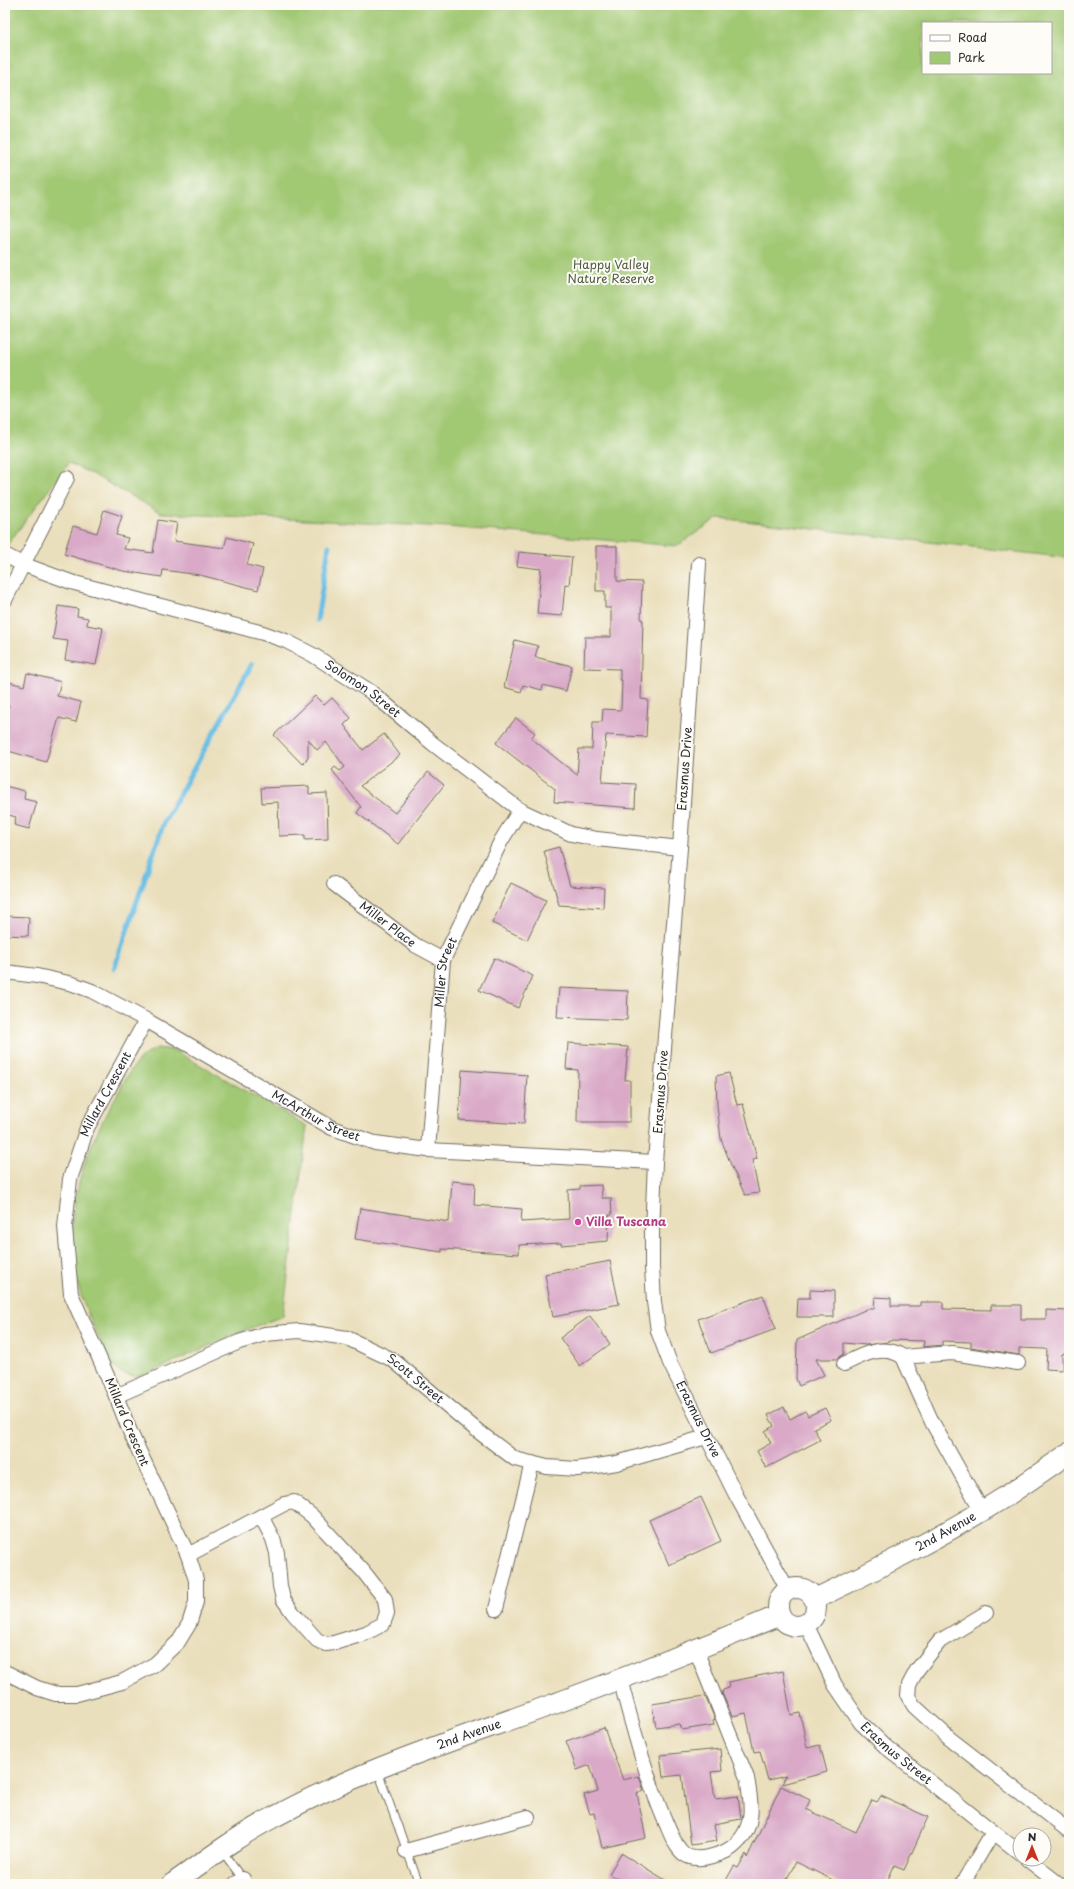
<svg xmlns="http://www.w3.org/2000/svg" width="1074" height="1889" font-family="'Playpen Sans',sans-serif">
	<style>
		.green { fill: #a1c873; stroke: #667a4f; fill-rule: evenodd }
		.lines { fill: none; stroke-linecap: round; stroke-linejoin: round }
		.stream { stroke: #69bee5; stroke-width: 5 }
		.building { fill: #d9a9c7 }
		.lane-casing { stroke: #6e6a5e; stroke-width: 9 }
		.street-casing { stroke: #6e6a5e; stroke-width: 16 }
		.secondary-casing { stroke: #6e6a5e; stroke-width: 22 }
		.lane { stroke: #fff; stroke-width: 7 }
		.street { stroke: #fff; stroke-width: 14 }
		.secondary { stroke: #fff; stroke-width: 20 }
		.hotel-dot { fill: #d1479c; stroke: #fdfcf7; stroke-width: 1.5 }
		.labels { text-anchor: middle; stroke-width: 4; stroke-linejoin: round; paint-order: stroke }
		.park-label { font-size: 12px; fill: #4e5a41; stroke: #fdfcf7 }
		.street-label { font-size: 12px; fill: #2b2b2b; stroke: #fdfcf7 }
		.hotel-label { font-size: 12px; font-weight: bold; fill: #b23c85; stroke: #fdfcf7; text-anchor: start }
	</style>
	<rect width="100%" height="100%" fill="#fdfcf7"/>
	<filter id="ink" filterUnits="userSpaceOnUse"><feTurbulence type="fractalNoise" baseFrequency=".025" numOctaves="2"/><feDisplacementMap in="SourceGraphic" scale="8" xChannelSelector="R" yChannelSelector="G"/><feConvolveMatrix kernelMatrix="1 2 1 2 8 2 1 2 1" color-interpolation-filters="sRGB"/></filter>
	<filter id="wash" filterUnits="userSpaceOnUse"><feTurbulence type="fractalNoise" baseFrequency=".012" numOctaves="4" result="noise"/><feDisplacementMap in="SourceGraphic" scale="16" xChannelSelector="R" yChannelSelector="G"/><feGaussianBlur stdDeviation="0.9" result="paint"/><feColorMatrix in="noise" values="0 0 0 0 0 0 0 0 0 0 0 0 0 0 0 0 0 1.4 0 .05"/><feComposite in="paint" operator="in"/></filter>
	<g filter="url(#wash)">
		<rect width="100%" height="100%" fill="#eadfbc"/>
		<path class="green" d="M5 5H1069V558L718 518 677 546 448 527 161 513 94 475 69 463 7 545 5 544ZM923 23H1051V73H923Z
			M157 1048 174 1050 307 1126 283 1316 230 1336 148 1374C116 1382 109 1362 98 1336 89 1318 81 1299 77 1280 62 1215 83 1153 115 1098 127 1077 134 1058 157 1048Z"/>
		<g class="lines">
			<path class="stream" d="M317 620 329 546
				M114 969 164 822 252 664"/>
		</g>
		<g id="blocks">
			<path class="building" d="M104 510 122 516 116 535 128 538 124 549 153 553 158 520 177 523 174 541 224 548 227 537 253 544 247 565 263 569 258 590 200 575 163 570 162 577 123 571 64 554 73 526 97 533Z
				M596 546H617V581L642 582 641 620H643L641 699 648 700 646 737 606 735 602 782 636 784 635 808 554 802 555 789 496 743 516 718 535 733 531 738 577 775 579 749H592L593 722H602L603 709 621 710 622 680H620V669L584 668 585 637H611V608H605V591H596Z
				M519 552 572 557 569 585 565 584 562 616 537 614 541 569 517 566Z
				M58 606 78 609 77 616 88 618 87 625 103 628 96 665 65 660 68 641 53 639Z
				M515 640 538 646 535 657 572 666 566 691 543 685 542 690 523 685 521 692 504 687Z
				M27 673 61 682 57 696 81 702 76 722 59 718 46 762 5 750V717L9 705 5 704V697L9 682 24 686Z
				M315 696 324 705 332 698 351 718 344 725 363 750 384 734 400 755 360 786 395 813 428 772 444 785 398 844 357 813 361 807 332 770 335 767 340 771 345 767 326 742 317 750 308 739V758L302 764 274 735Z
				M5 786 25 791 24 799 37 802 29 829 14 825 16 817 5 814Z
				M309 786V794L327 793 328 839 305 840V835L279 836 278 802 262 803 261 788Z
				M559 847 570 886 604 888 603 908 559 905 544 851Z
				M511 883 546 900 527 940 492 923Z
				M5 916 29 917 28 936 5 935Z
				M494 958 533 976 518 1008 479 990Z
				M559 988 628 991 627 1020 557 1017Z
				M568 1043 628 1047 625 1080H630V1122H577L578 1070 566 1069Z
				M462 1070 527 1075 524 1124 459 1120Z
				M729 1073 737 1105 743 1104 757 1159 752 1160 759 1193 745 1195 731 1165 721 1139 717 1105 716 1076Z
				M452 1181 475 1183 474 1205 522 1209 521 1222 569 1219 568 1190 580 1189V1186L601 1185 602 1198H611L612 1215H609L608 1241 561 1245V1243L519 1245V1254L442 1249V1252L355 1239 360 1208 449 1222Z
				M610 1261 619 1304 553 1317 545 1274Z
				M810 1290 834 1291V1317H797L798 1298H810Z
				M763 1295 776 1329 711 1353 698 1319Z
				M875 1297 891 1298V1306H920V1302H943V1309L991 1310V1305H1021V1319H1046V1310L1069 1311V1354H1062V1370L1046 1369 1047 1350 1045 1349 1019 1348V1355L971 1347V1342L942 1341V1345L923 1347 924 1341 888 1340V1342L866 1345 844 1343V1354L837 1359H816L824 1375 799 1386 796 1379 797 1340 867 1309H874Z
				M590 1316 610 1344 580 1366 560 1338Z
				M784 1407 790 1419 805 1411 808 1416 825 1408 831 1420 814 1428 820 1440 766 1468 757 1451 771 1443 765 1431 774 1426 768 1415Z
				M701 1497 721 1541 669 1565 649 1520Z
				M783 1671 791 1715 800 1713 807 1748 820 1745 827 1772 782 1784 786 1776 768 1780 760 1751 754 1752 746 1713 732 1716 722 1693 723 1690 729 1688 728 1682Z
				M705 1696 715 1719 713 1720 714 1725 682 1730 680 1724 656 1727 652 1704Z
				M604 1728 623 1780 639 1776 644 1791 637 1793 646 1838 602 1848 594 1813 590 1814 584 1795 598 1791 590 1765 577 1770 566 1741Z
				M720 1749 722 1771 711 1772 715 1799 738 1796 741 1819 714 1824 717 1841 691 1845 682 1775 663 1777 660 1755Z
				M781 1786 810 1800 806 1809 856 1832 872 1800 877 1802 881 1796 928 1817 904 1870 894 1866 886 1884H841L796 1862 784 1884H724L734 1866 738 1868 746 1854 747 1858Z
				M621 1853 672 1884H626L609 1874Z"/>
		</g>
	</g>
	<g filter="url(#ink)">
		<use href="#blocks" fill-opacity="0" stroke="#6e6a5e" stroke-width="1"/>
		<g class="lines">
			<g class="lane-casing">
				<path id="lane" d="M377 1769 419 1884
					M222 1851 244 1881"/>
			</g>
			<g class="street-casing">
				<g id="street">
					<path id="s1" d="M5 555 22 564 71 582 263 633 286 641 313 655 371 692 432 743 520 810 571 834 597 839 680 848"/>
					<path id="s2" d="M699 564 680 848 655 1162 652 1232V1267L654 1302 658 1331 670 1363 736 1495 788 1590"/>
					<path d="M5 600 67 478"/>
					<path id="s3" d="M334 884 415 945 443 960"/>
					<path id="s4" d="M5 972 37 976 73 984 92 991 146 1020 332 1128 375 1143 428 1150 655 1162"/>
					<path id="s5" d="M428 1150 443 960 501 841 520 810"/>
					<path d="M903 1357 952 1353 1018 1363"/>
					<path d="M844 1364C862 1355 884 1343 903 1357L932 1422 982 1511"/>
					<path id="s6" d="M116 1396 239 1342 265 1334 299 1331 347 1338 393 1360 479 1432 515 1459 547 1467 577 1469 617 1463 706 1437"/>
					<path d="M188 1555 284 1504 294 1502 312 1516 363 1571 385 1599 387 1613 383 1624 366 1633 334 1643 326 1644 317 1640 293 1613 283 1599 280 1586 277 1553 273 1539 261 1516"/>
					<path d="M496 1609 532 1463"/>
					<path d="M986 1613 940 1641 917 1670 909 1685 908 1696 914 1706 949 1738 1069 1831"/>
					<path id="s7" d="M806 1624 835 1685 861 1723 886 1747 1020 1853"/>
					<path id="s8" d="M5 1672 37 1688 56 1694H77L122 1682 155 1664 178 1642 189 1624 196 1602V1580L188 1555 131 1434 116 1396 71 1294 65 1227 70 1179 87 1128 146 1020"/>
					<path d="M620 1679C633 1728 646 1777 666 1823 671 1834 675 1847 684 1854 697 1864 727 1854 737 1843 756 1825 751 1801 747 1778L696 1650"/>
					<path d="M406 1851 528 1817"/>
					<path d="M1027 1859 1059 1884"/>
					<path d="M235 1884 243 1879"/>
					<path d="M962 1884 993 1832"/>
				</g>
			</g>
			<g class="secondary-casing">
				<g id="secondary">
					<circle cx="797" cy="1607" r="19"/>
					<path id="s9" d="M815 1599C881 1567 947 1534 1008 1495 1029 1481 1049 1467 1069 1453"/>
					<path id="s10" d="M172 1884C206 1860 239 1835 276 1816 366 1767 465 1737 562 1701 635 1674 708 1645 780 1615"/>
				</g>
			</g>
			<use href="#lane" class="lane"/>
			<use href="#street" class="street"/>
			<use href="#secondary" class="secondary"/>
		</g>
	</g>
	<circle class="hotel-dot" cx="578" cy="1222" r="4"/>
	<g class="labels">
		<g class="park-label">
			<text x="611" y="269">Happy Valley<tspan x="611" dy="14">Nature Reserve</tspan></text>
		</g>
		<g class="street-label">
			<text dy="4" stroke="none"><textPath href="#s1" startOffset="385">Solomon Street</textPath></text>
			<text transform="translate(685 769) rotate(-86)" y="4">Erasmus Drive</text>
			<text dy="4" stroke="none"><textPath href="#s3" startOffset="67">Miller Place</textPath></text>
			<text dy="4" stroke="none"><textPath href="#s5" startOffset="179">Miller Street</textPath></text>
			<text transform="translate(661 1092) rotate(-86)" y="4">Erasmus Drive</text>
			<text dy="4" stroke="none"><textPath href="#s8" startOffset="779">Millard Crescent</textPath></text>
			<text dy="4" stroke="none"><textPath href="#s4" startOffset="346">McArthur Street</textPath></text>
			<text dy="4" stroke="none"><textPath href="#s6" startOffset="324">Scott Street</textPath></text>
			<text dy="4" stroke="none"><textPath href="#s2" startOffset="866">Erasmus Drive</textPath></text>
			<text transform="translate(127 1422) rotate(67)" y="4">Millard Crescent</text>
			<text dy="4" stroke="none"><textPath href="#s9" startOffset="147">2nd Avenue</textPath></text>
			<text dy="4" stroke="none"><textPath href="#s10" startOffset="334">2nd Avenue</textPath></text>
			<text dy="4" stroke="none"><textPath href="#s7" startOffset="160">Erasmus Street</textPath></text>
		</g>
		<g class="hotel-label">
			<text x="586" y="1226">Villa Tuscana</text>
		</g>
	</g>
	<rect width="1074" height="1889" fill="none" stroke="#fdfcf7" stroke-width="20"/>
	<rect x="922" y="22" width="130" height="52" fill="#fdfcf7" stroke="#a9a8a5"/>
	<rect x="930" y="35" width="20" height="6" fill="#ffffff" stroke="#a9a8a5"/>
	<text x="958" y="42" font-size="12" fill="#2b2b2b">Road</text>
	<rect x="930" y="52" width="20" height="12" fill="#a1c873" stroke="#a9a8a5"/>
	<text x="958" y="62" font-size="12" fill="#2b2b2b">Park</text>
	<g transform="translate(1032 1847)"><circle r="19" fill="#fdfcf7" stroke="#a9a8a5"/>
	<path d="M0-3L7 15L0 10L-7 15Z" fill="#c8321e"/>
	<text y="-6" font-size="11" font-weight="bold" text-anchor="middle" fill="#2b2b2b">N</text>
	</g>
</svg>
